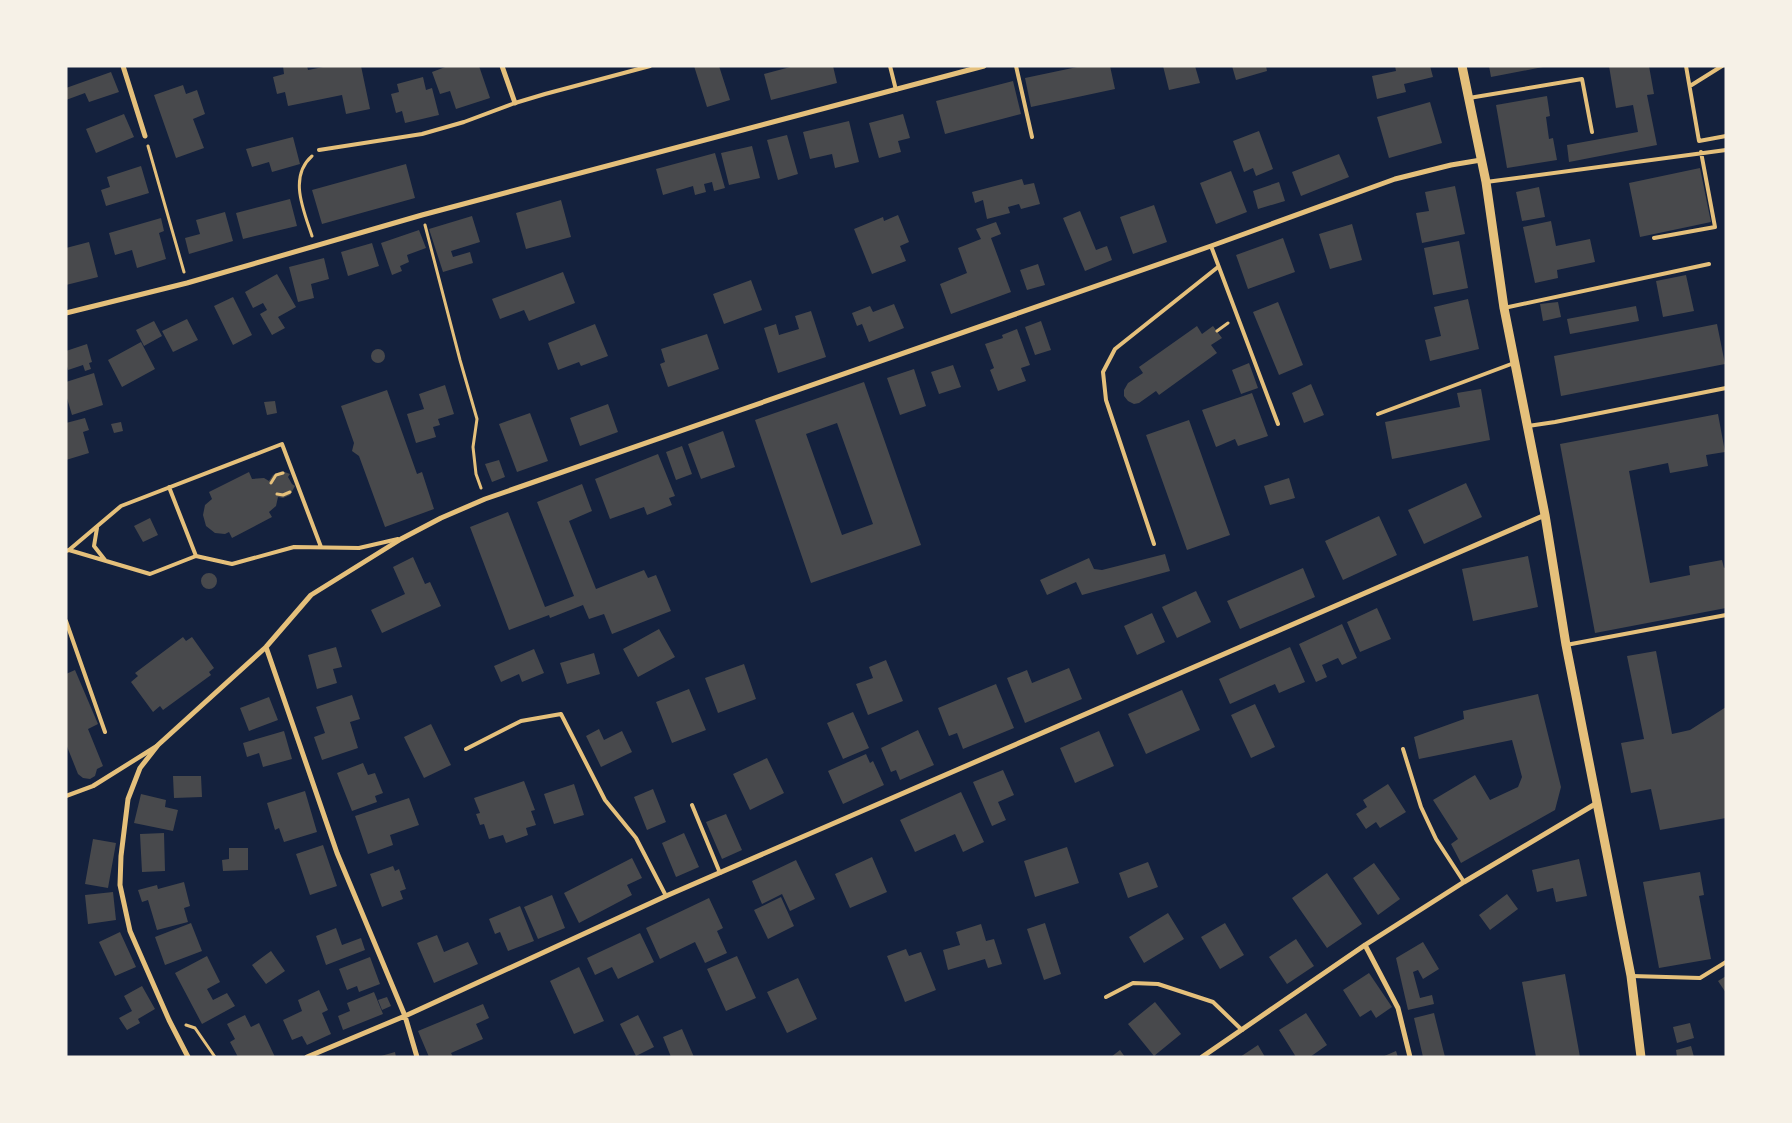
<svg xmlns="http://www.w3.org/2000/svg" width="1792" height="1123" font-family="'Source Sans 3',sans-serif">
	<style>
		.building { fill: #48494c; fill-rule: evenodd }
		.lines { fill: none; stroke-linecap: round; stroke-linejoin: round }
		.path { stroke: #e5c07b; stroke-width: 3 }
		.service { stroke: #e5c07b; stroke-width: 4 }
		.pedestrian { stroke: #e5c07b; stroke-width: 4.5 }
		.minor { stroke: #e5c07b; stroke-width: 5 }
		.tertiary { stroke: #e5c07b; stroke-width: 9 }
	</style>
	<rect width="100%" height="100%" fill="#14213d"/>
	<path class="building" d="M283 66H307L308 70 328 66H361L370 109 346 114 342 95 288 106 285 92 277 94 273 77 284 74Z
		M448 66H479L490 98 456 109 450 91 440 94 432 72Z
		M694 66H719L730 100 707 107Z
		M794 66H833L837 83 771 100 764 74Z
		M1082 66H1110L1115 89 1031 107 1025 78Z
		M1163 66H1195L1200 83 1169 90Z
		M1232 66H1266L1267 71 1236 80Z
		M1395 66H1430L1433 77 1404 84 1406 92 1377 99 1372 76 1396 71Z
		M1489 66H1543V67L1491 77Z
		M1609 66H1649L1654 94 1647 95 1657 145 1569 162 1567 145 1638 132 1633 105 1616 108Z
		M111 72 119 92 89 102 85 93 66 100V88Z
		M423 77 426 90 432 88 439 115 405 123 402 111 396 113 391 94 399 92 397 84Z
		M1013 81 1021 114 945 134 936 101Z
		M183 85 186 94 197 90 205 114 193 119 204 148 176 158 154 95Z
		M1547 96 1550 116 1546 117 1549 139 1553 138 1557 160 1507 168 1496 105Z
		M1430 102 1442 143 1389 158 1377 117Z
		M124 114 134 137 96 153 86 129Z
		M903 114 910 138 898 141 901 152 879 158 869 123Z
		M849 121 859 162 835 168 832 154 810 159 803 132Z
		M1259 131 1273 169 1256 176 1253 168 1244 172 1233 141Z
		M787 135 798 174 778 180 767 140Z
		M293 137 300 164 272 172 269 162 252 167 246 149Z
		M752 146 760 178 729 185 721 153Z
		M715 153 725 188 714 191 712 182 704 184 706 192 695 195 693 186 663 195 656 169Z
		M1339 154 1349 177 1301 196 1292 172Z
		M406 164 415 198 322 224 312 190Z
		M141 166 149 193 106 206 101 190 110 187 107 177Z
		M1700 168 1711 222 1640 237 1629 183Z
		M1231 171 1247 212 1216 224 1200 183Z
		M1022 179 1024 185 1034 183 1040 204 1021 209 1019 204 1008 207 1010 213 987 219 983 200 975 203 972 192Z
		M1279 182 1285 201 1258 209 1253 191Z
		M1455 186 1465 234 1422 243 1416 213 1429 211 1425 192Z
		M1539 187 1545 217 1522 221 1516 192Z
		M290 199 297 226 243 239 236 213Z
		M561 200 571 237 526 249 516 213Z
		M1154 205 1167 242 1133 254 1120 217Z
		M1080 211 1096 250 1107 246 1112 260 1085 271 1063 218Z
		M225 212 233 241 189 254 185 238 200 234 196 220Z
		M898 215 909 242 900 246 906 261 872 274 854 229 883 217 884 221Z
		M472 216 480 242 451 251 453 257 470 252 473 263 443 272 429 229Z
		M161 218 164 231 159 233 166 259 137 268 132 250 115 255 109 233Z
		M1551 221 1556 246 1590 239 1595 262 1557 270 1558 278 1535 283 1523 227Z
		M996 222 1001 234 991 238 1011 292 951 314 940 284 967 273 958 248 981 239 976 229Z
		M1352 224 1362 260 1330 269 1319 234Z
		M419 230 426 248 407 255 409 262 400 266 402 271 392 275 381 243Z
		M1283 238 1295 272 1248 289 1236 255Z
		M1459 241 1468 288 1433 295 1424 248Z
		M89 242 98 277 66 285V248Z
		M372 243 379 266 348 276 341 252Z
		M324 258 329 279 311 284 314 298 298 302 289 267Z
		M1038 264 1045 285 1027 290 1020 270Z
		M563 272 575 303 529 321 524 310 500 319 492 299Z
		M277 274 296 307 278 317 285 328 272 335 260 314 267 310 263 303 253 308 245 292Z
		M1686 275 1694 311 1663 317 1656 281Z
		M751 280 762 310 724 324 713 294Z
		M233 297 252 335 233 345 214 306Z
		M1468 299 1479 349 1430 361 1425 340 1441 336 1434 307Z
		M1278 302 1303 365 1279 375 1253 312Z
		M1558 302 1561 317 1543 321 1540 304Z
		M894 304 904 328 869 342 862 324 857 326 852 313 870 306 873 312Z
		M1636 306 1639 321 1570 334 1567 319Z
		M811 311 826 357 778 373 764 328 776 324 779 335 799 329 795 316Z
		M187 319 198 340 173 352 162 331Z
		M154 321 162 336 144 346 136 330Z
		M1041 321 1051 350 1035 355 1025 327Z
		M595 324 608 356 581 366 579 362 558 370 548 343Z
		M1717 324 1725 364 1561 396 1554 356Z
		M1197 326 1202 334 1213 326 1222 338 1211 345 1217 353 1159 395 1156 391 1139 403 1134 404 1128 401 1124 396V390L1128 383 1143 373 1139 367Z
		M1017 329 1030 365 1021 368 1026 381 998 391 990 370 994 368 985 344 1003 338 1002 335Z
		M707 334 719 369 668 387 660 364 665 362 661 349Z
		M141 342 155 369 122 387 108 360Z
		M87 344 92 362 89 363 91 369 85 371 83 365 68 370 66 363V351Z
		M371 356a7 7 0 1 1 14 0a7 7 0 1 1-14 0Z
		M1249 363 1258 388 1241 394 1232 370Z
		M953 365 961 387 939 394 931 372Z
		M914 369 926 406 900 415 887 378Z
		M94 373 103 405 72 415 66 395V382Z
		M864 382 921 545 811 583 755 420ZM837 423 873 524 842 535 806 434Z
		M1311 384 1324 415 1304 423 1292 393Z
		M445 385 454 414 438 419 440 425 433 427 436 437 416 443 407 414 424 409 419 394Z
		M1481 389 1490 440 1392 459 1385 422 1460 407 1457 393Z
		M387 390 417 474 422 472 434 509 385 527 359 456 352 451 354 443 341 406Z
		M1252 393 1268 436 1238 446 1235 439 1216 447 1202 410Z
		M275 401 277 413 267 415 264 402Z
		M608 404 618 432 580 446 570 418Z
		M530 413 548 461 517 472 499 424Z
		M1718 414 1725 452 1706 455 1708 466 1670 473 1668 463 1629 471 1650 583 1690 575 1689 566 1722 560 1724 568 1726 567V608L1595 633 1560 444Z
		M85 418 89 430 83 432 89 453 66 460V423Z
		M1189 420 1230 535 1187 550 1146 435Z
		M121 422 123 431 114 433 111 424Z
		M723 431 735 467 701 479 688 444Z
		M682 446 692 474 676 480 666 452Z
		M658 454 675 496 669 498 672 505 647 515 644 507 610 519 595 479Z
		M499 460 505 477 492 482 485 464Z
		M282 471 290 474 288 477 292 484 295 486 290 495 283 498 278 497 276 506 269 512 272 517 232 538 229 532 225 534 215 533 206 526 203 515 205 505 212 499 209 492 249 472 252 479 264 478 269 481 273 475Z
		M1289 478 1295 498 1270 505 1264 486Z
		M1466 483 1482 517 1424 544 1408 510Z
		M582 484 592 511 569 521 596 589 644 570 648 578 656 575 671 611 612 634 604 614 589 619 583 605 550 618 549 615 509 630 470 527 508 512 545 607 574 596 537 502Z
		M1379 516 1397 555 1343 580 1325 541Z
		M150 518 158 535 143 542 134 526Z
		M1165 554 1170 571 1082 595 1076 582 1047 595 1040 580 1089 558 1094 569 1102 570Z
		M1528 556 1538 607 1473 621 1462 569Z
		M413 557 425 584 430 582 441 606 382 633 371 610 405 594 393 567Z
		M1303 568 1315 597 1240 629 1227 601Z
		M201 581a8 8 0 1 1 16 0a8 8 0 1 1-16 0Z
		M1196 591 1211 622 1177 638 1162 607Z
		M1377 608 1391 639 1360 652 1347 622Z
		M1152 613 1165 642 1137 655 1124 626Z
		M1342 624 1357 658 1342 665 1338 658 1322 665 1327 677 1316 682 1299 644Z
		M659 629 675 657 638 677 623 649Z
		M183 637 186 641 192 637 214 668 209 672 211 675 163 710 160 706 153 712 131 682 138 676 135 673Z
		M336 647 342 667 333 669 337 683 317 689 308 655Z
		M1290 647 1305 682 1279 693 1275 684 1230 704 1219 679Z
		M534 649 544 673 522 682 519 674 501 682 494 666Z
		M1656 651 1672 734 1690 730 1726 707V818L1660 830 1651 789 1631 793 1621 743 1644 739 1627 656Z
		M594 653 600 674 567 684 560 663Z
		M886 660 903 701 868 715 856 684 873 678 869 667Z
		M744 664 756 699 718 713 705 678Z
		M1069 668 1082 699 1025 723 1007 678 1027 670 1032 683Z
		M75 670 98 724 88 729 103 766 97 769 95 776 90 779 83 778 78 774 66 744V674Z
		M996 684 1014 728 963 749 957 733 949 736 938 708Z
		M689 689 706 730 672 743 656 702Z
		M1182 690 1200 730 1146 754 1128 714Z
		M1538 694 1561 787 1555 810 1461 863 1451 844 1458 839 1433 800 1475 775 1490 800 1518 787 1522 777 1512 740 1419 759 1414 737 1464 719 1463 711Z
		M352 695 360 719 350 722 358 748 322 760 314 737 325 733 316 707Z
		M269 697 278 720 249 731 240 708Z
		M1255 704 1275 747 1251 758 1231 715Z
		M853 712 869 748 843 759 827 723Z
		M431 724 451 765 424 778 404 737Z
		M599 729 604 740 622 731 632 752 601 767 586 736Z
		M918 730 934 765 900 780 896 770 891 772 881 748Z
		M284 731 292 759 263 767 259 753 247 757 243 743Z
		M1099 731 1114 766 1075 783 1060 748Z
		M866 754 870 763 873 761 884 785 843 804 828 771Z
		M767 758 784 793 750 810 733 774Z
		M363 763 368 775 375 773 383 793 375 796 377 802 352 811 337 773Z
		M1003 770 1014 795 998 802 1006 820 992 826 973 782Z
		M173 776H201L202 797 174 798Z
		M524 781 535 810 531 811 536 825 526 828 528 835 506 843 503 835 489 839 484 824 480 825 476 814 480 813 474 798Z
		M574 784 584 815 554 824 544 794Z
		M1388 784 1406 812 1380 828 1376 822 1366 829 1356 814 1367 807 1363 800Z
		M653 789 666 822 647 830 634 797Z
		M305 791 317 832 284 842 279 828 275 830 267 803Z
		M961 792 984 842 963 852 955 834 915 852 900 820Z
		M141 794 166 800 165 807 178 810 173 831 134 823Z
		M409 798 419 825 390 835 393 845 368 854 355 816Z
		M726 814 742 850 722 859 706 822Z
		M164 833 165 871 142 872 140 834Z
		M684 833 699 867 676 877 662 843Z
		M93 839 116 843 108 888 85 884Z
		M323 845 337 886 310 895 296 854Z
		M1067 847 1079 883 1035 897 1024 861Z
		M229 848H248V870L223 871 222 860 229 859Z
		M872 857 887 892 850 908 835 874Z
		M632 858 642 878 627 885 632 895 579 923 564 893Z
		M1579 859 1587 896 1556 902 1553 888 1537 892 1532 870Z
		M796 860 815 899 790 911 782 894 762 904 752 881Z
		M1148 862 1158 887 1128 898 1119 873Z
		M1374 863 1400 899 1378 915 1353 878Z
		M393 866 395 871 399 869 406 889 400 891 403 899 382 907 370 874Z
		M1700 872 1704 895 1699 896 1711 959 1659 968 1643 882Z
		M1327 873 1362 924 1327 948 1292 898Z
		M184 882 190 906 184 908 188 922 157 930 148 900 142 902 138 890 157 885 158 889Z
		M113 892 116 920 88 924 85 895Z
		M1507 894 1518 909 1490 930 1479 915Z
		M552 895 565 928 538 939 524 907Z
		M781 897 794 926 768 939 754 910Z
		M709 898 723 928 717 931 727 953 705 963 695 942 660 959 646 928Z
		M520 906 534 941 508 951 500 932 495 934 489 919Z
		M1168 913 1184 939 1144 963 1129 937Z
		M191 923 202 951 165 965 155 937Z
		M1045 923 1061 974 1044 980 1027 929Z
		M1225 923 1244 955 1220 969 1201 937Z
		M981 924 986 941 994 939 1002 964 988 968 985 959 948 970 943 950 960 945 956 932Z
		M336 928 342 945 361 938 365 950 326 965 316 936Z
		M120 932 136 967 115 976 99 942Z
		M640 933 654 962 618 979 612 967 595 975 587 958Z
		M437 935 444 952 468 942 478 964 434 983 417 943Z
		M1296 939 1314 966 1287 984 1269 957Z
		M1423 942 1439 969 1423 979 1418 970 1413 972 1420 998 1432 995 1434 1004 1408 1010 1396 958Z
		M906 949 909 956 921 952 936 990 905 1002 887 956Z
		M271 951 285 971 266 984 252 965Z
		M207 956 220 982 207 989 213 1000 227 993 235 1006 202 1024 175 973Z
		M737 956 756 998 726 1011 707 969Z
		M370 957 380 984 359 992 357 986 347 990 339 969Z
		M579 967 604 1021 574 1034 550 981Z
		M1369 973 1392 1007 1376 1018 1371 1010 1360 1017 1343 990Z
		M1565 974 1580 1057H1536L1522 982Z
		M1726 976V993L1718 981Z
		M798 978 817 1019 787 1033 767 992Z
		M142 986 155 1009 138 1019 140 1023 127 1030 119 1018 132 1011 124 996Z
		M319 990 328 1010 322 1013 331 1034 307 1045 302 1036 292 1040 283 1020 302 1011 298 1000Z
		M374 992 383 1014 343 1030 338 1016 350 1011 347 1003Z
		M387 997 391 1006 382 1010 378 1000Z
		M1155 1002 1181 1034 1154 1056 1128 1024Z
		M483 1004 489 1018 476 1024 483 1039 451 1053 453 1057H429L418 1031Z
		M1306 1013 1327 1045 1310 1057H1296L1279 1030Z
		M1434 1013 1445 1057H1423L1414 1018Z
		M245 1015 251 1027 259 1023 275 1057H238L230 1042 235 1039 227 1024Z
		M638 1015 654 1047 636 1056 620 1024Z
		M1690 1023 1694 1038 1677 1043 1673 1027Z
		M682 1029 694 1057H671L663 1037Z
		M1258 1045 1265 1057H1240Z
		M1691 1046 1694 1057H1677L1676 1050Z
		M1120 1050 1125 1057H1111Z
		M1396 1051 1398 1057H1382Z
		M395 1052 396 1057H381V1056Z"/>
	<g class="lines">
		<path class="path" d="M148 146 184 272
			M425 225 460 360 477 419 473 447 476 474 481 488
			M312 236C304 211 288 177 312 156
			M1217 331 1228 323
			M271 483 276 475 283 473
			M277 494 283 495 290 492
			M186 1025 195 1028 215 1057"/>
		<path class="service" d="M890 66 896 90
			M1016 66 1032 137
			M1686 66 1699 141 1726 136
			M1690 86 1722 66
			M1469 98 1582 79 1592 132
			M319 150 422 134 464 122 515 103 545 94 650 66
			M1486 182 1726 150
			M1654 238 1715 227 1701 152
			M1211 246 1278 424
			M1504 308 1709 264
			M1378 414 1514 363
			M1528 426 1555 422 1726 388
			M169 487 196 556
			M97 528 94 546 105 560
			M1154 544 1106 400 1103 372 1115 349 1218 267
			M69 550 121 506 282 444 321 547
			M66 551 69 550 150 574 196 556 232 564 294 547 359 548 398 539
			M66 621 105 732
			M1566 645 1726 615
			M466 749 521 721 561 714 605 800 636 838 666 896
			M1403 749 1421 807 1436 839 1464 882
			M692 805 720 873
			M1632 976 1700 978 1726 962
			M1106 997 1133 983 1158 984 1213 1002 1242 1030"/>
		<path class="pedestrian" d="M66 796 93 786 157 746"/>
		<path class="minor" d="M123 66 145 136
			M502 66 515 103
			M66 313 187 283 422 215 984 66
			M266 647 337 853 405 1016 417 1057
			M1365 945 1398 1008 1410 1057
			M188 1057 169 1020 130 931 120 885 121 856 128 799 140 768 158 745 266 647 311 595 401 539 441 518 485 499 1211 246 1395 179 1451 165 1481 160
			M307 1057 405 1016 666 896 1545 515
			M1202 1057 1365 945 1464 882 1597 803"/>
		<path class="tertiary" d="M1462 66 1486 182 1504 308 1545 515 1566 645 1631 976 1641 1057"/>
	</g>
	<rect width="1792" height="1123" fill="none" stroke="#f6f1e7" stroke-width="135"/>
</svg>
